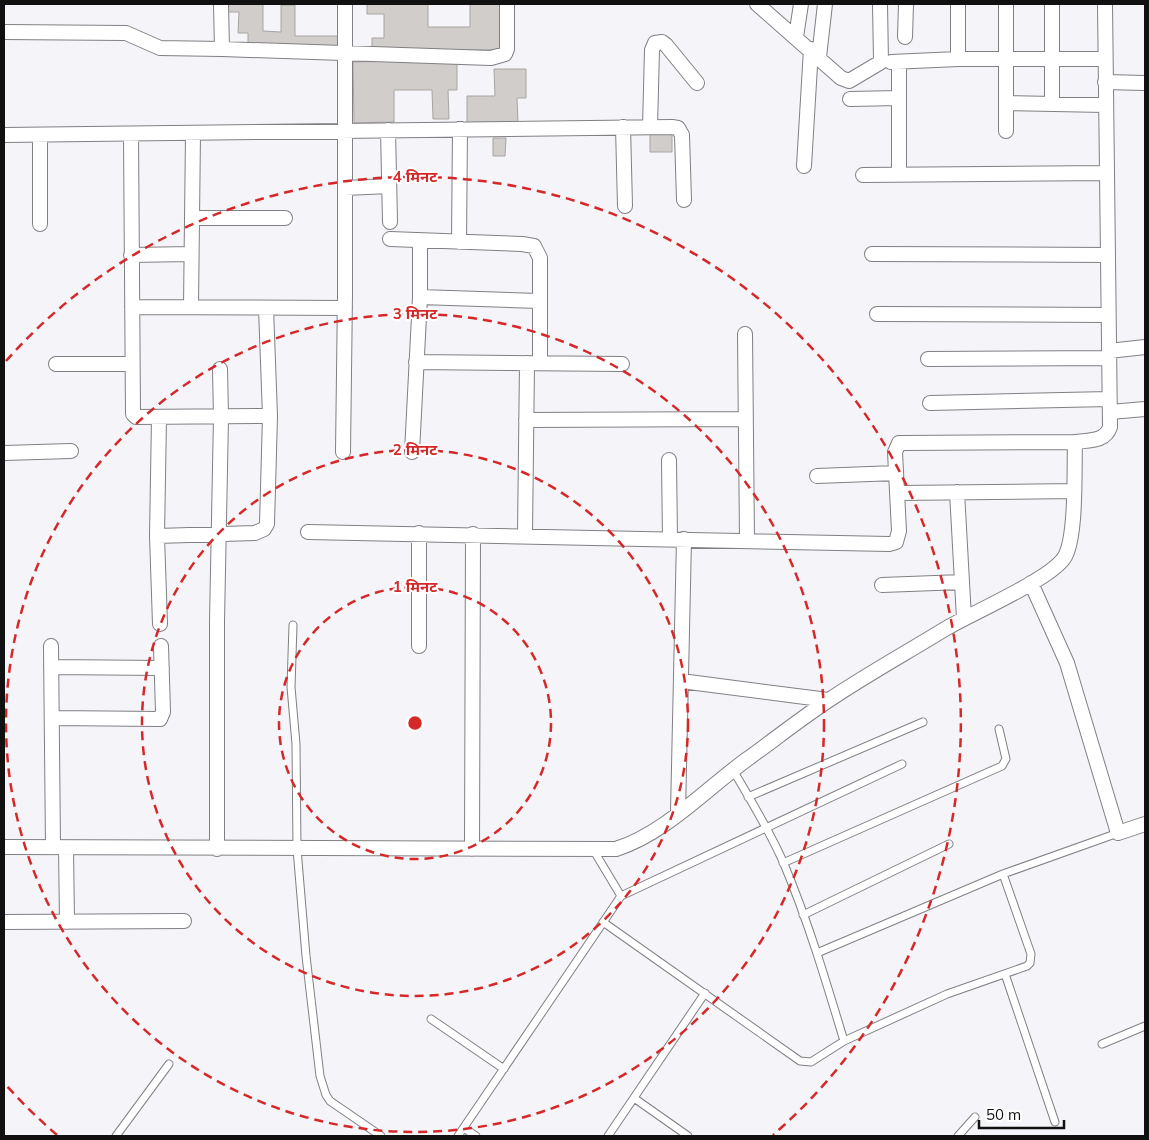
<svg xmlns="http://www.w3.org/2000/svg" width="1149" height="1140" font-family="Mulish,'Noto Sans Devanagari',sans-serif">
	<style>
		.building { fill: #d1cdca; stroke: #a8a4a1 }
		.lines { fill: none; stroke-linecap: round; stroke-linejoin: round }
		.lane-casing { stroke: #808084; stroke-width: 9 }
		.street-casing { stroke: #808084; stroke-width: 16 }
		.lane { stroke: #fff; stroke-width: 7 }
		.street { stroke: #fff; stroke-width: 14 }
		.ring { fill: none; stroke: #d62828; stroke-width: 2.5; stroke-dasharray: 9 6 }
		.centre { fill: #d62828; stroke: #fff; stroke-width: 2.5 }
		.ring-label { font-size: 15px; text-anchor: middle; font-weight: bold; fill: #d62828; stroke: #fff; stroke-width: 4; stroke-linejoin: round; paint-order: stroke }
	</style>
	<rect width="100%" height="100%" fill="#f4f4f9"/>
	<path class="building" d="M227 4H263V31L281 32V5H295V36H338V46H248V33H238L239 12H227Z
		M367 4H428V27H470V4H504L503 50 372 49V38H384V14H367Z
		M457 60V90H448L449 119H433L432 90H394V122L354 123 353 62Z
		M494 69H526V98H517L518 123H467V96H495Z
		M650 134H672V152H650Z
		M493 138H506L505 156H493Z"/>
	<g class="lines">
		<g class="lane-casing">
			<path id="lane" d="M293 625 291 687 296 744 297 849 306 956 320 1076 326 1095 330 1101 381 1136
				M733 770C751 801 770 831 784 864 808 921 826 981 844 1041
				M748 797 923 722
				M594 851 621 896
				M783 863 1002 766 1006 759 999 729
				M803 915 949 844
				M603 922 800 1061 811 1062 844 1041 947 994 1027 966 1030 963 1031 954 1003 874
				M817 953 1003 874 1118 833
				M1005 974 1055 1122
				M431 1019 504 1069
				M1102 1044 1145 1026
				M634 1098 688 1136
				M464 1128 476 1136
				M116 1136 169 1064
				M458 1136 621 896 902 764
				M608 1136 705 993
				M958 1136 975 1117"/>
		</g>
		<g class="street-casing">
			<path id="street" d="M221 4 222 49 491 58 505 54 507 49V4
				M757 4 841 78 849 81 881 62 880 4
				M958 4V59H1105
				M4 32 126 33 160 48 222 49
				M796 37 801 4
				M905 37 906 4
				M819 57 825 4
				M891 62 958 59
				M899 62V174
				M1105 82 1145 83
				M850 99 899 98
				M1006 103 1105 105
				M1052 103V4
				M623 127 625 206
				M650 127 652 50 655 43 662 42 666 45 697 83
				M388 130 390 222
				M1006 131V4
				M131 134 133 414 136 417 270 416
				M4 135 672 127 678 128 682 135 684 200
				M40 135V224
				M804 166 811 49
				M863 175 1106 173
				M345 188 389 186
				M192 218H285
				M390 239 522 244 534 246 540 258V363
				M459 242 460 129
				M872 254 1107 255
				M131 255 190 254
				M420 297 539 301
				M132 307 345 308
				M191 307 193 133
				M877 314 1108 315
				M745 334 747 540
				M1109 351 1145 347
				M928 359 1109 358
				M416 362 622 364
				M56 364H132
				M930 403 1109 399
				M1110 412 1145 409
				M159 418 157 536 160 624
				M526 420 746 419
				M343 452 345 294V4
				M412 452 420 297V241
				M4 453 71 451
				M669 460 670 538
				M817 476 896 473
				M957 492 964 618
				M898 493 1073 491
				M308 532 889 544 896 542 899 531 895 452 899 443 1075 442
				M419 533V646
				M525 535 527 363
				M157 536 255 533 264 529 267 524 270 416 266 308
				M1031 583 1067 663 1118 833 1145 824
				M882 585 962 582
				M51 646 53 847
				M51 667 162 668
				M681 681 828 700
				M52 718 160 719 163 712 161 646
				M678 813 684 539
				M4 847 616 849C664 834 705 790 746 760 774 740 800 719 829 700 866 675 906 653 945 629 972 613 1049 580 1064 558 1077 539 1074 466 1075 442 1089 440 1105 442 1110 427L1105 4
				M66 848 67 922
				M217 849V622L221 417 220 369
				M472 849 473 534
				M4 922 184 921"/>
		</g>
		<use href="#lane" class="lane"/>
		<use href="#street" class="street"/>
	</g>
	<g class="ring">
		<circle cx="415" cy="723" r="136"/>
		<circle cx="415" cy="723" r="273"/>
		<circle cx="415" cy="723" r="409"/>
		<path d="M57 1135A546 546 0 0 1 6 1085M6 361A546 546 0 1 1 773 1135"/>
	</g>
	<circle cx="415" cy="723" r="8" class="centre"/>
	<g class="ring-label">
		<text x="415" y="182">4 मिनट</text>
		<text x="415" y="319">3 मिनट</text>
		<text x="415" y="455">2 मिनट</text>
		<text x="415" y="592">1 मिनट</text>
	</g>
	<rect width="1149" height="1140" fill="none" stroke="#111112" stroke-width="10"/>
	<path d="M979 1120v8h85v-8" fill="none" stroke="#111112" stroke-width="2.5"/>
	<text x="986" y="1120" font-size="15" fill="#111112" stroke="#ffffff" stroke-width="4" paint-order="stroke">50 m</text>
</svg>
